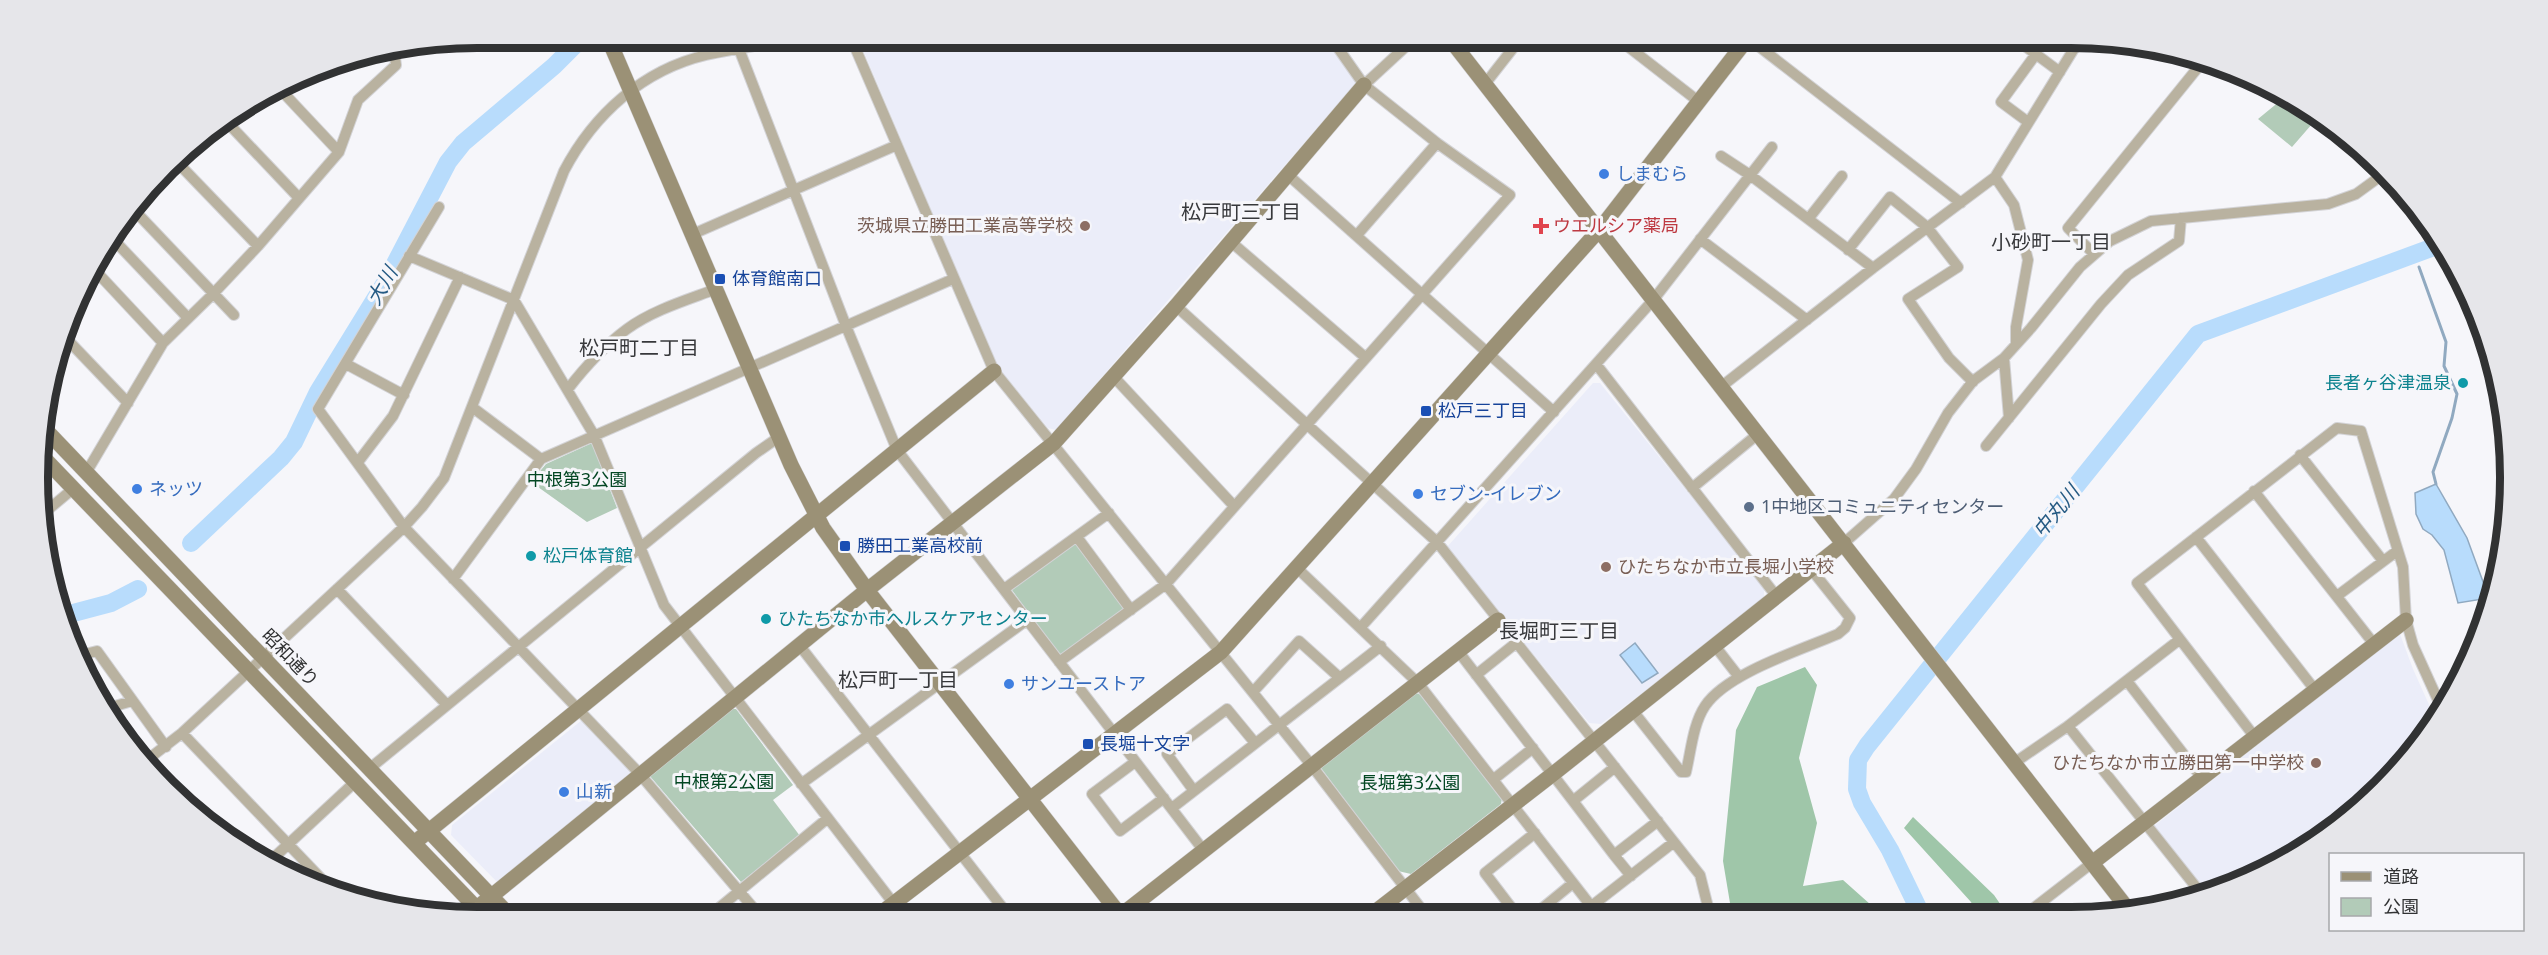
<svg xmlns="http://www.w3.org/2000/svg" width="2548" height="955" font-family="'Noto Sans','Noto Sans JP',sans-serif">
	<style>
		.built { fill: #ebedf9 }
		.green { fill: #b2cbb8 }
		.forest { fill: #9fc6a9 }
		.water { fill: #b8dcfc; stroke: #90a9c0; stroke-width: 1.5 }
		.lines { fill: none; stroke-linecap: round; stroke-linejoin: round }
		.stream { stroke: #90a9c0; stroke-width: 3 }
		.river { stroke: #b8dcfc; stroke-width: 18 }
		.street-casing { stroke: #d3d3d6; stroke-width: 12 }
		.secondary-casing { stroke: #d3d3d6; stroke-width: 16 }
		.street { stroke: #b9b2a0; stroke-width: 10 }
		.secondary { stroke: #9b9176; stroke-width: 15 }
		.shop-dot { fill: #3f7fe0; stroke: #f6f6fa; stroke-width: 2 }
		.education-dot { fill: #8d6e63; stroke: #f6f6fa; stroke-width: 2 }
		.health-dot { fill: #e0444e; stroke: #f6f6fa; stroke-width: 2 }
		.transit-dot { fill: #1a4fb4; stroke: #f6f6fa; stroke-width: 2 }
		.culture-dot { fill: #0f9aa8; stroke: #f6f6fa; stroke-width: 2 }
		.service-dot { fill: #5c6f8a; stroke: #f6f6fa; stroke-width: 2 }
		.labels { text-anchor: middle; stroke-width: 6; stroke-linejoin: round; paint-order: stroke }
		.shop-label { font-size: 18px; fill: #366cbe; stroke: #f6f6fa; text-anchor: start }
		.education-label { font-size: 18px; fill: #785e54; stroke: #f6f6fa; text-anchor: end }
		.health-label { font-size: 18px; fill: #be3a42; stroke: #f6f6fa; text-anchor: start }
		.transit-label { font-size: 18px; fill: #164399; stroke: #f6f6fa; text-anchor: start }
		.culture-label { font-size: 18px; fill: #0d838f; stroke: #f6f6fa; text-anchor: start }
		.park-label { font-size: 18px; fill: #034723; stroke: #f6f6fa }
		.service-label { font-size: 18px; fill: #4e5e75; stroke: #f6f6fa; text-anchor: start }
		.street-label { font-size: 18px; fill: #313233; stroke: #f6f6fa }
		.neighbourhood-label { font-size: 20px; fill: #37383b; stroke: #f6f6fa }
		.water-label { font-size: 20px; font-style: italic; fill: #265b84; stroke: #f6f6fa }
		.rim { fill: none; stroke: #313233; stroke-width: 8 }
	</style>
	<rect width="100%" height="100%" fill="#f6f6fa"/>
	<path class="built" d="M858 38H1324L1355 79V84L1056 430 1048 428 998 367Z
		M1593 383H1600L1764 587V601L1601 724 1589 723 1447 547Z
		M2400 634 2413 669 2435 718 2361 808 2265 872 2205 890 2154 826Z
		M582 720 630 768V775L497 882 451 835 452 825Z"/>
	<path class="green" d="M2286 96 2319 116 2292 147 2258 119Z
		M592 443 617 508 587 522 531 482 546 464Z
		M1076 543 1124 609 1060 656 1012 590Z
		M1416 693 1422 695 1502 798 1501 804 1411 874 1398 871 1321 768Z
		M731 709H736L793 785 773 800 800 836 741 882 649 775Z"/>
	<path class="forest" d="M1805 667 1817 685 1799 758 1817 823 1803 886 1843 880 1880 913 1732 915 1723 861 1736 730 1757 687Z
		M1913 817 1994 895 2007 914H1977L1971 902 1904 828Z"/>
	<path class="water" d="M2436 484 2467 538 2489 598 2458 603 2444 550 2432 535 2423 529 2416 514 2415 493Z
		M1635 643 1658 673 1642 683 1620 655Z"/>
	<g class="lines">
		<path class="stream" d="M2419 267 2446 342 2444 366 2457 394 2452 418 2433 472 2436 484"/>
		<path class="river" d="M191 543 281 458 294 442 318 392 385 283 448 162 463 143 554 66 582 38
			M62 616 111 603 138 589
			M1921 914 1890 850 1862 803 1857 789 1858 760 1867 746 2198 334 2442 244"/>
		<g class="street-casing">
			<path id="street" d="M851 38 994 371 1312 766 1426 915
				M1617 38 1698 101
				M1748 38 1961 203
				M2014 38 2060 72
				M613 48 629 38
				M739 49 846 326 897 450 1204 851
				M1485 84 1521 38
				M1364 85 1415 38
				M278 87 339 152
				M225 120 299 198
				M2028 122 2001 102 2036 54
				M1721 156 1750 175 1873 268
				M176 161 258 246
				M1287 174 1554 412
				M1995 177 2014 205 2028 260 2016 327V344
				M439 207 318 409 404 527 639 773 761 917
				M135 211 234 315
				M1809 218 1842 176
				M693 234 897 145
				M1357 235 1437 143
				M112 238 188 318
				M1700 239 1807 320
				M1230 241 1366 358
				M1848 250 1890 197 1927 227 1958 267 1908 299 1949 358 1973 382
				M2094 254 2068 228 2204 60
				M409 256 514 300 594 435 664 605 904 917
				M92 267 163 343
				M1176 306 1437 542 1700 875 1710 915
				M62 334 128 403
				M2004 358 2009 418
				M346 364 404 395
				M1596 364 1777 597
				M1113 376 1234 506
				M1722 386 1873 268 1995 177 2080 39
				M568 389C585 367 604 346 627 329 653 310 687 300 716 289
				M472 407 541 459
				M1986 446 2101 304 2128 275 2179 241 2181 218
				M2300 455 2383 561
				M358 462 393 416 460 277
				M86 473 163 343 213 294 258 246 339 152 358 100 396 65 394 51
				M1692 488 1758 434
				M2254 491 2374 644
				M44 513 74 488
				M1077 537 1131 610
				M2196 537 2315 690
				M1844 543 1894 499 1916 469 1948 413 1973 381 2004 358 2031 328 2080 267 2110 241 2151 221 2328 204 2356 194 2378 178 2383 171
				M1297 568 1418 683 1591 906
				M453 579 541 459 953 279
				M337 589 447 705
				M1004 589 1109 513
				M2337 596 2397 551
				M1361 627 1654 299 1772 147
				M800 646 1009 916
				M1715 646 1739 677
				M1458 651 1573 801
				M77 656 97 651 166 747
				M1059 662 1166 584 1510 195 1437 143 1364 85 1331 38
				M1476 675 1516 643
				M2127 681 2202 778
				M1253 692 1299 641 1340 678
				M105 709 132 701
				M1633 711 1681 772H1686C1691 751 1693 724 1705 706 1727 673 1801 650 1838 634L1845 628 1850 618 1811 569
				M2068 726 2200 892
				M182 733 333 891
				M2254 736 2137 583 2337 428 2361 431 2403 567 2406 620 2413 645 2442 709
				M147 760 182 733 404 527 422 507 444 478 564 171C594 114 643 70 706 55 737 48 770 44 802 38
				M1135 762 1092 794 1120 831 1164 798
				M2014 763 2068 726 2179 640
				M1615 767 1573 801 1614 855 1658 821
				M369 769 756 453 779 437
				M1494 779 1533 748
				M801 784 1027 620
				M1194 791 1167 754 1227 709 1255 743
				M1172 808 1381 646
				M1614 855 1631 876
				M268 863 355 782
				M2026 914 2092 863
				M1517 915 1485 873 1535 833
				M1534 915 1573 883
				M1580 915 1674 842
				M708 917 828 818"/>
		</g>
		<g class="secondary-casing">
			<path id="secondary" d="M608 38 791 465 823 528 867 590 1121 916
				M1449 38 2131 913
				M42 426 511 917
				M42 456 485 917
				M414 843 994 371
				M2092 863 2406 620
				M1371 915 1553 774 1844 543
				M467 916 867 590 1054 443 1176 306 1364 85
				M1120 916 1498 620
				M876 917 1221 652 1600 229 1748 38"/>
		</g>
		<use href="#street" class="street"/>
		<use href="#secondary" class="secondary"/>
	</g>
	<g class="shop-dot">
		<circle cx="1604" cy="174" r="6"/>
		<circle cx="137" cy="489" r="6"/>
		<circle cx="1418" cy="494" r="6"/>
		<circle cx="1009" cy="684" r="6"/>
		<circle cx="564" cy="792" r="6"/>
	</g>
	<g class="education-dot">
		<circle cx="1085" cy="226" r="6"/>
		<circle cx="1606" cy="567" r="6"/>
		<circle cx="2316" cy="763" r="6"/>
	</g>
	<path class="health-dot" d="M1538 217h6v6h6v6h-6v6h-6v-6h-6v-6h6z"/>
	<g class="transit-dot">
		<rect x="714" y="273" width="12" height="12" rx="3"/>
		<rect x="1420" y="405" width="12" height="12" rx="3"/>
		<rect x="839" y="540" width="12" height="12" rx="3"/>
		<rect x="1082" y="738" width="12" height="12" rx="3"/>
	</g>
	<g class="culture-dot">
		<circle cx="2463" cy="383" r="6"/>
		<circle cx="531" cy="556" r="6"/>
		<circle cx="766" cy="619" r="6"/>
	</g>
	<circle class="service-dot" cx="1749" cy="507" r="6"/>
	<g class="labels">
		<g class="shop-label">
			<text x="1616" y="180">しまむら</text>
			<text x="149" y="495">ネッツ</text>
			<text x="1430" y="500">セブン-イレブン</text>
			<text x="1021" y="690">サンユーストア</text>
			<text x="576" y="798">山新</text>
		</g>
		<g class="education-label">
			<text x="1073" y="232">茨城県立勝田工業高等学校</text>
			<text x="1618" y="573" text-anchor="start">ひたちなか市立長堀小学校</text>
			<text x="2304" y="769">ひたちなか市立勝田第一中学校</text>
		</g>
		<g class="health-label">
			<text x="1553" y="232">ウエルシア薬局</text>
		</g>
		<g class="transit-label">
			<text x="732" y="285">体育館南口</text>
			<text x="1438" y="417">松戸三丁目</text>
			<text x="857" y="552">勝田工業高校前</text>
			<text x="1100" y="750">長堀十文字</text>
		</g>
		<g class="culture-label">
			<text x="2451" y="389" text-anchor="end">長者ヶ谷津温泉</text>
			<text x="543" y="562">松戸体育館</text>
			<text x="778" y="625">ひたちなか市ヘルスケアセンター</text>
		</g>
		<g class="park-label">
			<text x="577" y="486">中根第3公園</text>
			<text x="724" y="788">中根第2公園</text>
			<text x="1410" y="789">長堀第3公園</text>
		</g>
		<g class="service-label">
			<text x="1761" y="513">1中地区コミュニティセンター</text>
		</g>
		<g class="street-label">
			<text transform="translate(290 658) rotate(46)" y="6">昭和通り</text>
		</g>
		<g class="neighbourhood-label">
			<text x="1241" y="219">松戸町三丁目</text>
			<text x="2051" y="249">小砂町一丁目</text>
			<text x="639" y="355">松戸町二丁目</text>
			<text x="1559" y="638">長堀町三丁目</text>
			<text x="898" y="687">松戸町一丁目</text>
		</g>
		<g class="water-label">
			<text transform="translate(382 286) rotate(-60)" y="7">大川</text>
			<text transform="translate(2056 511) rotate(-51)" y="7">中丸川</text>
		</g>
	</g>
	<path d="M0 0H2548V955H0ZM477 48H2071A429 429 0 0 1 2500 477V478A429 429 0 0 1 2071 907H477A429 429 0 0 1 48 478V477A429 429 0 0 1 477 48Z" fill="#e6e6ea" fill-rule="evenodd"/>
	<path class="rim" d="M477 48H2071A429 429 0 0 1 2500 477V478A429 429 0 0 1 2071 907H477A429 429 0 0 1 48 478V477A429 429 0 0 1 477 48Z"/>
	<rect x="2329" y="853" width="195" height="78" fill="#f6f6fa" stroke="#a7a8aa" stroke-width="1.5"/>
	<rect x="2341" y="872" width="30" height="9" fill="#9b9176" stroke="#a7a8aa" stroke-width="1.5"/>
	<text x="2383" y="883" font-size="18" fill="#313233">道路</text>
	<rect x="2341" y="898" width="30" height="18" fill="#b2cbb8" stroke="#a7a8aa" stroke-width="1.5"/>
	<text x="2383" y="913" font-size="18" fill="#313233">公園</text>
</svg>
